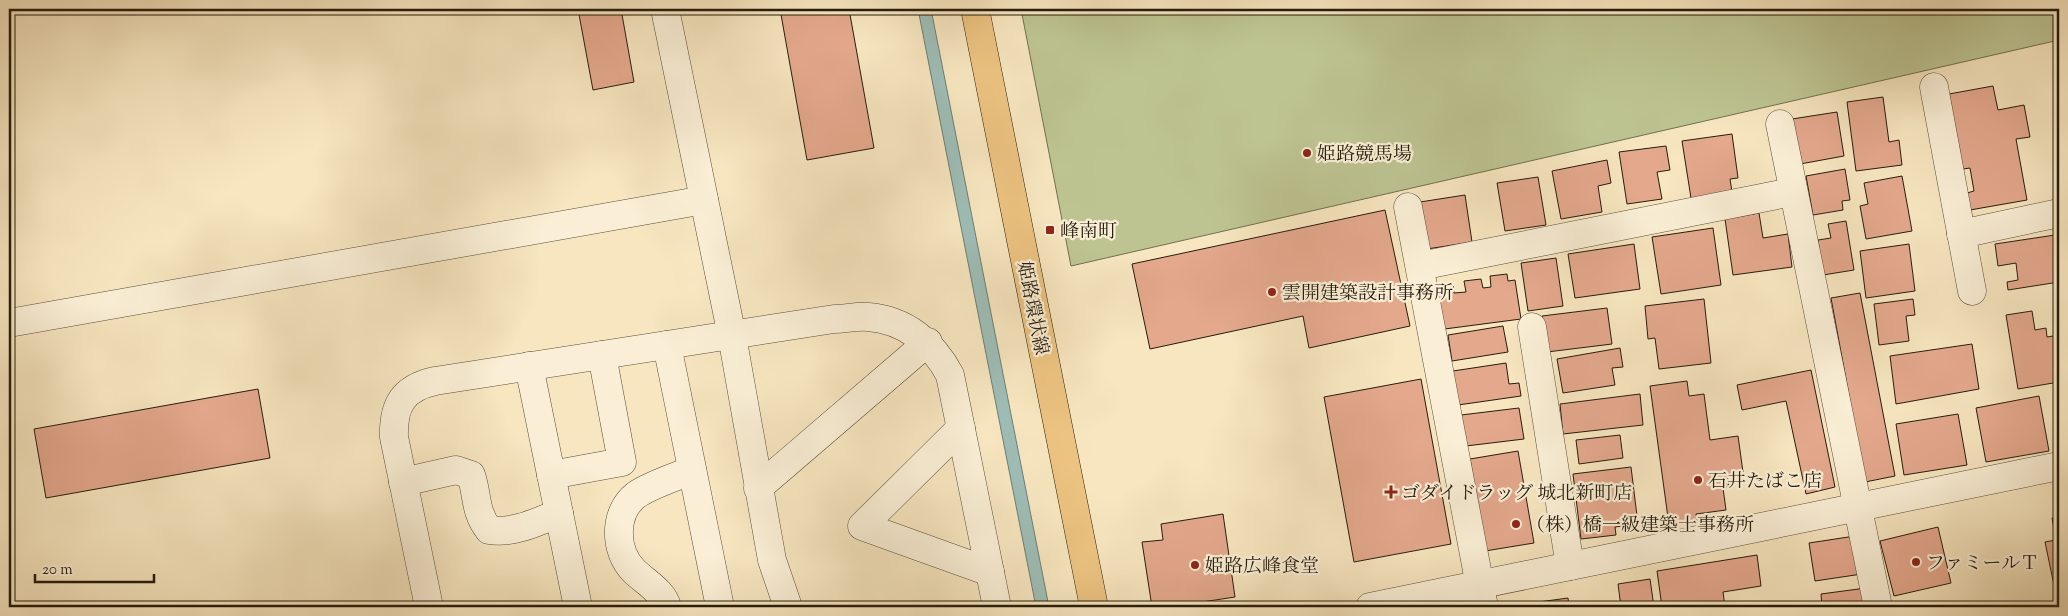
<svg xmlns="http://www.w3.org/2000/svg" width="2068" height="616" viewBox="0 0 2068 616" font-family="'Sorts Mill Goudy','Noto Serif JP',serif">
  <rect width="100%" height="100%" fill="#f7e6c0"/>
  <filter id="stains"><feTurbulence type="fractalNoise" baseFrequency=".004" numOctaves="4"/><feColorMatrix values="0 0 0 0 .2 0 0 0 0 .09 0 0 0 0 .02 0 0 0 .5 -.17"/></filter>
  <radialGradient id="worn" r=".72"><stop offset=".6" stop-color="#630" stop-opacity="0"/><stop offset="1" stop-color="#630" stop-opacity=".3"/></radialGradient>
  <polygon fill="#bdc492" stroke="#727050" points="1021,9 2059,9 2059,40 1071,266"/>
  <polygon fill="#9ebeb7" stroke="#6e7d73" points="918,9 931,9 1049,607 1036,607"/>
  <g fill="#e4a88d" stroke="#261c0d">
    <polygon points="578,9 621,9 634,82 593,90"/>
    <polygon points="780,9 849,9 874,148 807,160"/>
    <polygon points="1993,86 1998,110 2024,105 2030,137 2016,139 2027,200 1970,210 1967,193 1974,191 1970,168 1963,169 1949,94"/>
    <polygon points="1883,97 1889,142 1899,140 1902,165 1856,171 1847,102"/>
    <polygon points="1837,112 1844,156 1800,164 1792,119"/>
    <polygon points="1732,134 1738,178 1730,179 1732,192 1691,198 1682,141"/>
    <polygon points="1666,146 1670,170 1657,172 1662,199 1627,204 1619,152"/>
    <polygon points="1607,160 1611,183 1598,186 1602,212 1561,219 1552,171"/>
    <polygon points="1845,169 1850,200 1842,201 1843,210 1813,215 1806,176"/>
    <polygon points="1902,176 1912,231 1866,239 1860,206 1868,204 1864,183"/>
    <polygon points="1538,177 1546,225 1505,231 1497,183"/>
    <polygon points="1465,195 1472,242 1427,249 1420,202"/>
    <polygon points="1385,210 1410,326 1309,348 1303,316 1150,349 1132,264"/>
    <polygon points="1759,213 1763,238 1788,234 1792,267 1733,275 1725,219"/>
    <polygon points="1846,221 1854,270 1823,275 1818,240 1831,238 1828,224"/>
    <polygon points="1713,228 1721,285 1661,294 1652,237"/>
    <polygon points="2055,235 2059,261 2059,282 2008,290 2007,282 2018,280 2016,263 1998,266 1995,244"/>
    <polygon points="1634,244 1640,289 1575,298 1568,254"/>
    <polygon points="1909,244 1915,291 1866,298 1860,251"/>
    <polygon points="1556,258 1563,306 1528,311 1521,263"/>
    <polygon points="1507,274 1508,281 1515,280 1521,319 1437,330 1431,285 1453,283 1454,293 1466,292 1464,281 1481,279 1483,288 1491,287 1490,276"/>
    <polygon points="1860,293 1895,476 1865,482 1831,298"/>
    <polygon points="1704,299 1711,363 1659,369 1655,338 1648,339 1645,306"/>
    <polygon points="1913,299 1915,315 1906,316 1909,341 1879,345 1874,304"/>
    <polygon points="1607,308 1612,344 1547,352 1542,316"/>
    <polygon points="2032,311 2035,330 2046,328 2047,337 2059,335 2059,382 2018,389 2006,315"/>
    <polygon points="1503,326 1508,352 1452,361 1448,335"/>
    <polygon points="1972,344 1979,389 1896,404 1890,356"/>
    <polygon points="1620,348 1623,367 1612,368 1615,385 1563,393 1557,359"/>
    <polygon points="1506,363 1509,384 1519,383 1521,396 1458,405 1453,371"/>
    <polygon points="1811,370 1835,487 1806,494 1786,401 1742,410 1737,385"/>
    <polygon points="1421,379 1451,544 1354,562 1324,397"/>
    <polygon points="1687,381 1689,396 1704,394 1710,440 1738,436 1743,472 1727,474 1729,487 1723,488 1726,510 1696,514 1697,521 1669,525 1650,386"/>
    <polygon points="258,389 270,458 46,498 34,429"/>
    <polygon points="1640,394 1643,425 1563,434 1560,404"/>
    <polygon points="2039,396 2049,451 1986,462 1976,408"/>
    <polygon points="1519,408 1524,439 1466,446 1461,415"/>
    <polygon points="1958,414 1967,465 1904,475 1896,424"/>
    <polygon points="1620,435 1623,458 1579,464 1576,440"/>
    <polygon points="1518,451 1534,543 1485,551 1470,459"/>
    <polygon points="1631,467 1638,524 1615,527 1616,535 1581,539 1573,474"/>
    <polygon points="1223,514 1235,597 1169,607 1152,607 1142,542 1163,540 1161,524"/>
    <polygon points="2059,517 2059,589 2055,590 2045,542 2056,540 2052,518"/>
    <polygon points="1938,527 1951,583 1894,596 1880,541"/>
    <polygon points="1855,536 1862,574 1815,581 1809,543"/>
    <polygon points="1757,555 1761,586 1723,592 1725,607 1662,607 1657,571"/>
    <polygon points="1650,579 1654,607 1621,607 1618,584"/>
    <polygon points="1866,588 1869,607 1822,607 1821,594"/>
    <polygon points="1568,598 1569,607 1502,607"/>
  </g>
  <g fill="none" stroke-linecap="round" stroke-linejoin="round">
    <g stroke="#5a4e3a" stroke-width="29">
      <g id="minor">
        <polyline points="665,9 732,336 772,560 788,607"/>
        <polyline points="1934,87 1972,291"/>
        <polyline points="1780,124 1878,607"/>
        <polyline points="1408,207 1484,607"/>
        <polyline points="1961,234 2059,213"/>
        <polyline points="1420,266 1792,192"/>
        <polyline points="9,323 704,200"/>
        <polyline points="1532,327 1570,566"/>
        <polyline points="667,345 720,607"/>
        <polyline points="529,366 578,607"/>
        <polyline points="961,428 862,526 990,572"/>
        <polyline points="551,475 622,462 602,355"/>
        <path d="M403,482L456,470L471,475C478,495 474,511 489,530C513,534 537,522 559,513"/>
        <polyline points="758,488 928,342"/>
        <path d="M429,607L394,437C393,405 403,388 435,381L834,319C845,319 857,316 868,317C906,320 933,343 950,375L997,607"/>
        <path d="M667,607C664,592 644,581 634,571C614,551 613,513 636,495C650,485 676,477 692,470"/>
        <polyline points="1370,607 2059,466"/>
      </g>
    </g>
    <g stroke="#261c0d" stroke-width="29">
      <polyline id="major" points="975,9 1094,607"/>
    </g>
    <use href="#minor" stroke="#faefd6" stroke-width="28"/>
    <use href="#major" stroke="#ecc380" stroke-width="28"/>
  </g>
  <g fill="#8f2418" stroke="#faefd6" stroke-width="2">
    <circle cx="1307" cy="153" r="5"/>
    <rect x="1045" y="225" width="10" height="10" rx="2.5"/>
    <circle cx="1272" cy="292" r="5"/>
    <circle cx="1698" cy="480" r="5"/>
    <path d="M1388.5 484.5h5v5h5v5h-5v5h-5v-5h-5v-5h5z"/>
    <circle cx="1516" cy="524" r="5"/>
    <circle cx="1916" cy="562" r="5"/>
    <circle cx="1195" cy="565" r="5"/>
  </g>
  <g text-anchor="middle" stroke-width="4.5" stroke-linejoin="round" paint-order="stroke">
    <g font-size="19" fill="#261c0d" stroke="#faefd6" text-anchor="start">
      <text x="1317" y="160">姫路競馬場</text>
      <text x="1060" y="237">峰南町</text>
      <text x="1282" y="299">雲開建築設計事務所</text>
      <text x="1708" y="487">石井たばこ店</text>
      <text x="1401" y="499">ゴダイドラッグ 城北新町店</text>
      <text x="1526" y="531">（株）橋一級建築士事務所</text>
      <text x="1926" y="569">ファミールＴ</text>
      <text x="1205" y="572">姫路広峰食堂</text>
    </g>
    <g font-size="19" fill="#261c0d" stroke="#faefd6">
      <text transform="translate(1034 308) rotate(79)" y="7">姫路環状線</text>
    </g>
  </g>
  <rect width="2068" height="616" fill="none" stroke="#f7e6c0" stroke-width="30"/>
  <rect x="10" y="10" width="2048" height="596" fill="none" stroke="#261c0d" stroke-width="2.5"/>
  <rect x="15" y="15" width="2038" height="586" fill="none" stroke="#261c0d"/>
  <path d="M35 574v8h119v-8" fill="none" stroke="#261c0d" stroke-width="2.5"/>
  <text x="42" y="574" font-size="15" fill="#261c0d" stroke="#faefd6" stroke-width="4" paint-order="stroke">20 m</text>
  <rect width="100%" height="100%" filter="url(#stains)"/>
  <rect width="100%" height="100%" fill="url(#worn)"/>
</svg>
